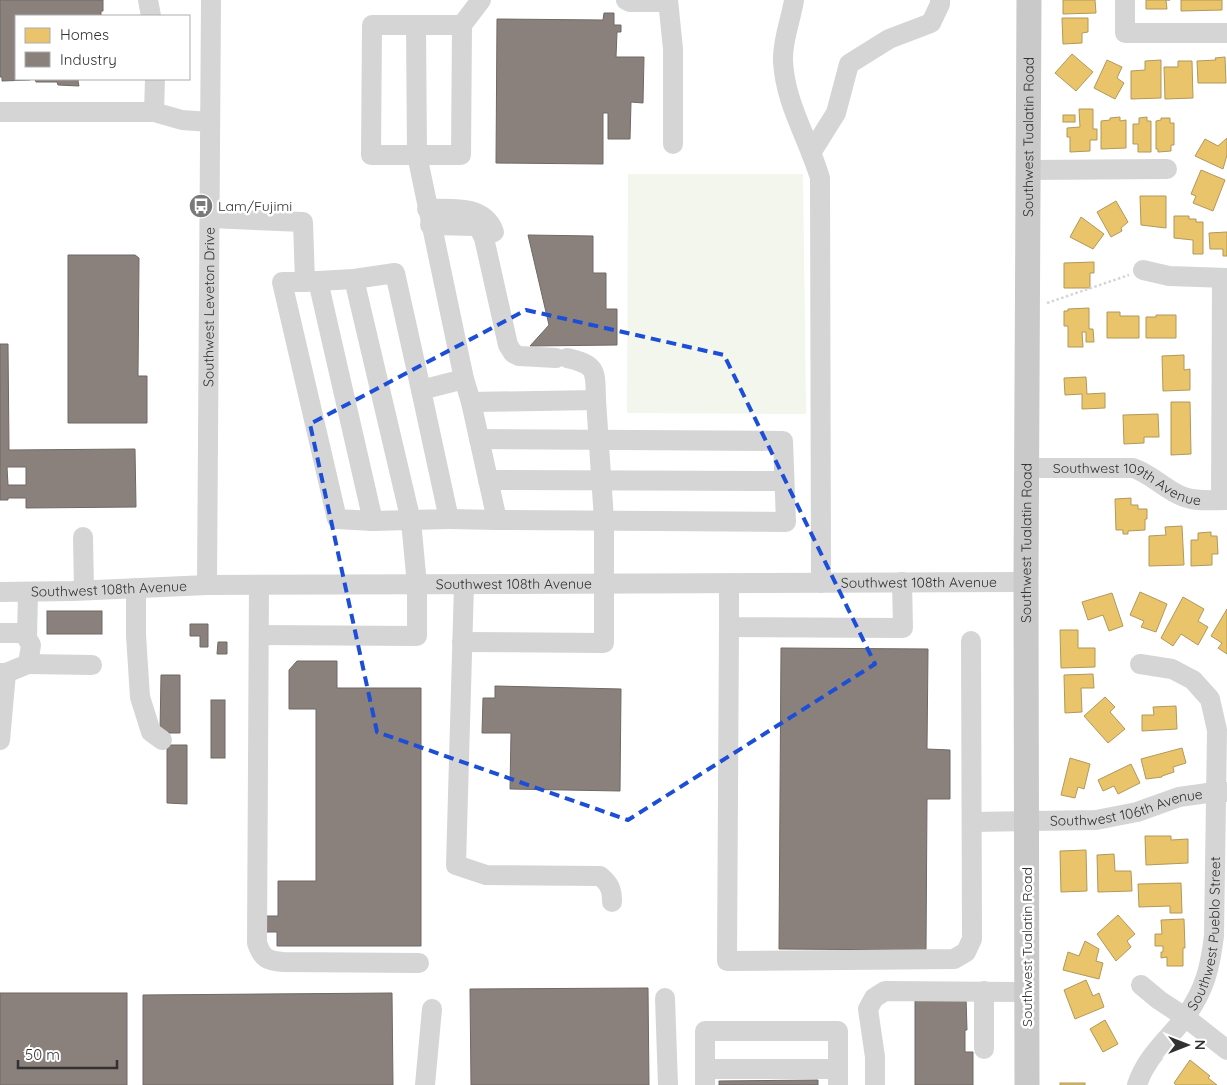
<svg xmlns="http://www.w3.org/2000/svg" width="1227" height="1085" viewBox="0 0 1227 1085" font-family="Quicksand,sans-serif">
  <rect width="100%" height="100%" fill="#fff"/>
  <polygon fill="#f2f6ed" points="628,174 803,174 806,414 627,413"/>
  <g fill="#e9c46a" stroke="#b29859">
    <polygon points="1063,0 1095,0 1096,13 1063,14"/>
    <polygon points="1146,0 1170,0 1166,0 1167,9 1146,9"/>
    <polygon points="1181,0 1222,0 1222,10 1181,11"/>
    <polygon points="1062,18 1088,18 1088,32 1082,33 1082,43 1063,44"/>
    <polygon points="1072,54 1093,72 1076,91 1055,73"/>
    <polygon points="1225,57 1226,83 1198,83 1197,61 1216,60 1215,58"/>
    <polygon points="1107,60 1122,67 1117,78 1124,83 1115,99 1094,88"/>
    <polygon points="1161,60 1161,98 1131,99 1131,71 1145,70 1145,61"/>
    <polygon points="1178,61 1192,61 1193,98 1165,99 1164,67 1178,67"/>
    <polygon points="1079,109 1093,109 1093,129 1097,129 1097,140 1090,140 1090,151 1070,152 1070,137 1067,137 1067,128 1080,127"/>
    <rect x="1063" y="115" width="12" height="7"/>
    <polygon points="1120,117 1120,121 1126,120 1126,148 1101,149 1101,121 1110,120 1110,118"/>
    <polygon points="1147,117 1147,121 1151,121 1151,152 1138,152 1138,144 1133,144 1133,124 1139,124 1139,118"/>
    <polygon points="1161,118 1170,118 1170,123 1174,123 1174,145 1171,145 1171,151 1158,152 1158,149 1156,149 1156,121 1161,120"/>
    <polygon points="1227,138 1227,155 1223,169 1195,156 1205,139 1218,146"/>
    <polygon points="1201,170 1225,180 1213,211 1193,203 1196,196 1191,194"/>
    <polygon points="1140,196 1166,196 1166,228 1141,225"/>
    <polygon points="1116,201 1128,222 1121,228 1122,231 1111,237 1097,212"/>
    <polygon points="1174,216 1189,216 1189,219 1196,219 1196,222 1203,222 1203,254 1193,254 1193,240 1174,238"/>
    <polygon points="1081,217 1104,234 1093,249 1070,237"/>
    <polygon points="1227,232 1227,256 1223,256 1223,249 1210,249 1209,233"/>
    <polygon points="1094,262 1094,273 1090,273 1090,288 1064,288 1064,263"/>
    <polygon points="1089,308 1089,329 1093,329 1094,342 1086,342 1086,332 1082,332 1083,347 1068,347 1068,326 1064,326 1064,311 1068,311 1068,309"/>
    <polygon points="1107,312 1120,312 1120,316 1139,316 1139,338 1107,338"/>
    <polygon points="1156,315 1176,315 1176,338 1146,338 1146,317 1156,317"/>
    <polygon points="1184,355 1184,370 1190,369 1190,390 1163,391 1162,356"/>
    <polygon points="1086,377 1087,394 1105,393 1105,408 1082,409 1082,394 1065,395 1064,378"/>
    <polygon points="1171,402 1190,402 1191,454 1171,455"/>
    <polygon points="1158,414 1159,437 1144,437 1144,443 1124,444 1123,415"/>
    <polygon points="1131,498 1131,505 1138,505 1138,509 1147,509 1147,519 1145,519 1145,530 1128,531 1128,534 1123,534 1123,530 1116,530 1115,499"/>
    <polygon points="1182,526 1184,565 1149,566 1149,536 1166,535 1165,527"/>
    <polygon points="1211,532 1211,536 1217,536 1218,554 1212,554 1212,565 1191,566 1191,540 1198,540 1198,533"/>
    <polygon points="1140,592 1167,604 1156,632 1141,627 1144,621 1130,615"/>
    <polygon points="1112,593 1123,626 1109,631 1103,615 1088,620 1082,602"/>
    <polygon points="1183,597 1204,609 1198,621 1208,627 1198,645 1181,634 1173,646 1161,638"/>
    <polygon points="1227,609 1227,654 1218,648 1222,643 1211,636"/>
    <polygon points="1060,630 1078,630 1078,648 1095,648 1095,667 1061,668"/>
    <polygon points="1093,674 1094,688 1081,688 1082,712 1065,713 1064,675"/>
    <polygon points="1105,697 1115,707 1110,712 1125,729 1108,743 1084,716"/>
    <polygon points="1176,706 1177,729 1142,731 1142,715 1154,715 1153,707"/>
    <polygon points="1182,748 1186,763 1173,767 1174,772 1162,776 1162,777 1146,779 1141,759"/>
    <polygon points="1070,758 1090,764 1084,789 1078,787 1075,798 1061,795"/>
    <polygon points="1131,764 1140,783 1118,794 1114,786 1103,791 1098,780"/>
    <polygon points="1145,836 1171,836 1171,840 1188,839 1188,863 1146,865"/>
    <polygon points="1086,850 1087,891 1061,892 1060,851"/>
    <polygon points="1114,854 1115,871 1131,871 1132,891 1098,892 1097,855"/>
    <polygon points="1181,883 1182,913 1170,913 1170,906 1139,907 1138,884"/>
    <polygon points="1118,915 1135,934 1127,941 1131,947 1116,961 1097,934"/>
    <polygon points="1184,919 1185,948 1183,948 1183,966 1167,966 1167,957 1161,958 1161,952 1163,952 1163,946 1155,946 1155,934 1162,934 1161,920"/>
    <polygon points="1085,941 1099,949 1096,961 1103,963 1099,979 1063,970 1068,952 1079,956"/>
    <polygon points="1086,980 1093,996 1099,993 1104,1007 1075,1019 1064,990"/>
    <polygon points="1105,1020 1118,1044 1103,1052 1090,1029"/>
    <polygon points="1190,1060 1210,1076 1208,1078 1217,1085 1176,1085 1174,1083"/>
    <rect x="1060" y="1083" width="25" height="2"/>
  </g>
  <g fill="#8a817c" stroke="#6f6966" fill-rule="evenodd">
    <polygon points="0,0 103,0 103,11 101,11 101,16 16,16 16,79 30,79 30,80 2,81 2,77 0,77"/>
    <polygon points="604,13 614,13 614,25 621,25 621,32 617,32 616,57 644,57 643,103 631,102 630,139 608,139 608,113 603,113 603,164 496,163 497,19 603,20"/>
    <polygon points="35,79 79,79 78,81 79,86 58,85 57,82 36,82"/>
    <polygon points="528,235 593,236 593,273 606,273 606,309 617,309 617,345 530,346 549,325"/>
    <polygon points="68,255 135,255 139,258 138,376 147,376 147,423 68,423"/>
    <path d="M0,344H8L9,450L135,449L136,507L26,508V498H8V500H0ZM7,467H26V485H8Z"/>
    <rect x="47" y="611" width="55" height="23"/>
    <polygon points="190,624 208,624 208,647 200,647 200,636 190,636"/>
    <polygon points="218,642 227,642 227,654 217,654"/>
    <polygon points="781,648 928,649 927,749 950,750 950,799 927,799 926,950 779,949"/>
    <polygon points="297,661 337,661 337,688 421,688 421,946 277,946 277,932 265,932 265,916 278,916 278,881 316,881 316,709 289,709 289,670"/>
    <polygon points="161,675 180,675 180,733 160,733"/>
    <polygon points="495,686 621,689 620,791 510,789 511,733 482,733 483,698 495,698"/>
    <rect x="211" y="700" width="14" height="58"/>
    <polygon points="167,745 187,745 187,804 167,803"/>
    <polygon points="648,988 649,1085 471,1085 470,989"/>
    <rect x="0" y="993" width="127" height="92"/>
    <polygon points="392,993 393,1085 143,1085 143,995"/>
    <polygon points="915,997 966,997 967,1030 965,1030 965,1052 973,1052 973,1085 915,1085"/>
    <polygon points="818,1080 818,1085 719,1085 719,1081"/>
  </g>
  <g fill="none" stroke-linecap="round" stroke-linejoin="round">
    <polyline stroke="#d5d5d5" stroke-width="2.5" stroke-dasharray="2.5 2.5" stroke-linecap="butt" points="1047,303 1129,275"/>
    <g stroke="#d5d5d5" stroke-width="20">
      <polyline points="148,0 151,16"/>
      <polyline points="626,0 630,2 668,2"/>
      <polyline points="668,0 673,49 673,144"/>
      <path d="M794,0C791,20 782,41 783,61C785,103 808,138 820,178L821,583"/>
      <polyline points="1125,0 1125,33 1227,33"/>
      <path d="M416,25L417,155L464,379L471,402L596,400C595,371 598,365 567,358"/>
      <polyline points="462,25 372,25 371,155 461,155 462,25 481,0"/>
      <polyline points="155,79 154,112 182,120 210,122"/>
      <polyline points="0,112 154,112"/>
      <polyline points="811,153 836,113 849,64 889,39 931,23 940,4 940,0"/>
      <polyline points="1029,170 1167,169"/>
      <path d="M427,209C450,209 484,204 494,232"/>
      <polyline points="210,218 303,222 305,282 282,282 337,519 373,521"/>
      <polyline points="430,225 475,226 480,230 484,238 508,345 513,353 519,356 556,358"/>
      <polyline points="1143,270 1169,276 1227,278"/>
      <polyline points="318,281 354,279 395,273 421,390"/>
      <polyline points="305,282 318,281 373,521 449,519 421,390 464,379"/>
      <polyline points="479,439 783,441 786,522 497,520"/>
      <path id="s1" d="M1027,468H1133C1152,474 1166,491 1184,497C1198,502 1213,500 1227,500"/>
      <polyline points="488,480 784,481"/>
      <polyline points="1221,500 1222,278"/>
      <polyline points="449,519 497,520 471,402"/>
      <polyline points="83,537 84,590"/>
      <polyline points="729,583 729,627 903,628 902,582"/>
      <path d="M464,584L456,865L486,875L600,876C610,884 612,890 612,902"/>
      <path id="s2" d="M207,585L211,0"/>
      <path d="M259,585L257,943C262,958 267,961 283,962L419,963"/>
      <polyline points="136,588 136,635 140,697 151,732 162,740"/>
      <path id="s3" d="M0,592L73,591L207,585L1026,582"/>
      <polyline points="729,627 727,961 954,959 966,952 972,939 971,641"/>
      <polyline points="0,633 27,633"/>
      <polyline points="259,635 417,636 417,585 411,521 354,279"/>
      <polyline points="462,642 604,643 604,520 596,400"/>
      <polyline points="28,664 92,665"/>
      <polyline points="0,673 6,673 28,664 31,645 27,638 28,592"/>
      <polyline points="0,740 6,673"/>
      <path id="s4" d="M972,822L1096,820L1137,812L1179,797L1215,792H1227"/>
      <polyline points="1141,985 1159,1000 1185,1017 1227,1050"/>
      <polyline points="984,991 984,1049"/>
      <polyline points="665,998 668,1085"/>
      <polyline points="705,1069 838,1069"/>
      <polyline points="425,1085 432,1009"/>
      <polyline points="705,1085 705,1031 838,1031 838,1085"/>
      <polyline points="875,1085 875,1057 868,1009 874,998 885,991 1027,992"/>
      <path id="s5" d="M1137,1085C1146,1056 1169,1039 1186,1016C1205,989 1210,968 1214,936L1217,730L1210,699L1193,680L1172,669L1140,664"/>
    </g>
    <path stroke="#c9c9c9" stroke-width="25" id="s6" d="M1027,1085L1026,582L1029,0"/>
  </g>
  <path fill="none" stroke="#1d4ed8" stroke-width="4" stroke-dasharray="10 6" stroke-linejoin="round" d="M526,310L724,355L875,664L628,820L377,732L310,424Z"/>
  <defs>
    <g id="bus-disc" transform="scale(1.25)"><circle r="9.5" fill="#797979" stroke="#fff"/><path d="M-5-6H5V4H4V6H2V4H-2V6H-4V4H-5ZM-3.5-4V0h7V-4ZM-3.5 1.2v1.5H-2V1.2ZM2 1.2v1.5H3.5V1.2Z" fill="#fff"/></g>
  </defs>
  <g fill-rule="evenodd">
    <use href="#bus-disc" x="201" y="206"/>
  </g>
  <g text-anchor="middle" stroke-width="5" stroke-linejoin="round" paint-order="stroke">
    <g font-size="14" fill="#313131" stroke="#fff">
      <text dy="5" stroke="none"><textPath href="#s6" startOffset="948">Southwest Tualatin Road</textPath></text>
      <text dy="5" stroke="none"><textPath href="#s2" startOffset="278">Southwest Leveton Drive</textPath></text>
      <text dy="5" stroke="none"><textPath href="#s1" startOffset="104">Southwest 109th Avenue</textPath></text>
      <text dy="5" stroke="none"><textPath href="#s6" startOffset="542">Southwest Tualatin Road</textPath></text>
      <text dy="5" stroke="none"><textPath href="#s3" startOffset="919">Southwest 108th Avenue</textPath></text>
      <text dy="5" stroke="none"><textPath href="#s3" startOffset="514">Southwest 108th Avenue</textPath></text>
      <text dy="5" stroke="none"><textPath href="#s3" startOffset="109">Southwest 108th Avenue</textPath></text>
      <text dy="5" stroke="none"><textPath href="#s4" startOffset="156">Southwest 106th Avenue</textPath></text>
      <text dy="5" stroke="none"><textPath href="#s5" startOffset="172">Southwest Pueblo Street</textPath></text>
      <text transform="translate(1027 947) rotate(-90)" y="5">Southwest Tualatin Road</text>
    </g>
    <g font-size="14" fill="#313131" stroke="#fff" text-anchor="start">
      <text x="218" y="211">Lam/Fujimi</text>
    </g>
  </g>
  <rect x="15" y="15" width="175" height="65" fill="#ffffff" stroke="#adadad"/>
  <rect x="25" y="28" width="25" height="15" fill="#e9c46a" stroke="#adadad"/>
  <text x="60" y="40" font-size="15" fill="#313131">Homes</text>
  <rect x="25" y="52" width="25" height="15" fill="#8a817c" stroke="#adadad"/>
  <text x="60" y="65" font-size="15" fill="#313131">Industry</text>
  <g transform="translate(1187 1045) rotate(90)" stroke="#ffffff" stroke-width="4" paint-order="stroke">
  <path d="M0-4L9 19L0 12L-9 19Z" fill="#313131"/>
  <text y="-8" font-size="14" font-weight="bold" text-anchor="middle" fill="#313131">N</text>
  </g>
  <path d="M18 1060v8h99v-8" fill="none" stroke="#313131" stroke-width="2.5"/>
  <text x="25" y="1060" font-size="15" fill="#313131" stroke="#ffffff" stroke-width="4" paint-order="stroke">50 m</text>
</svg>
